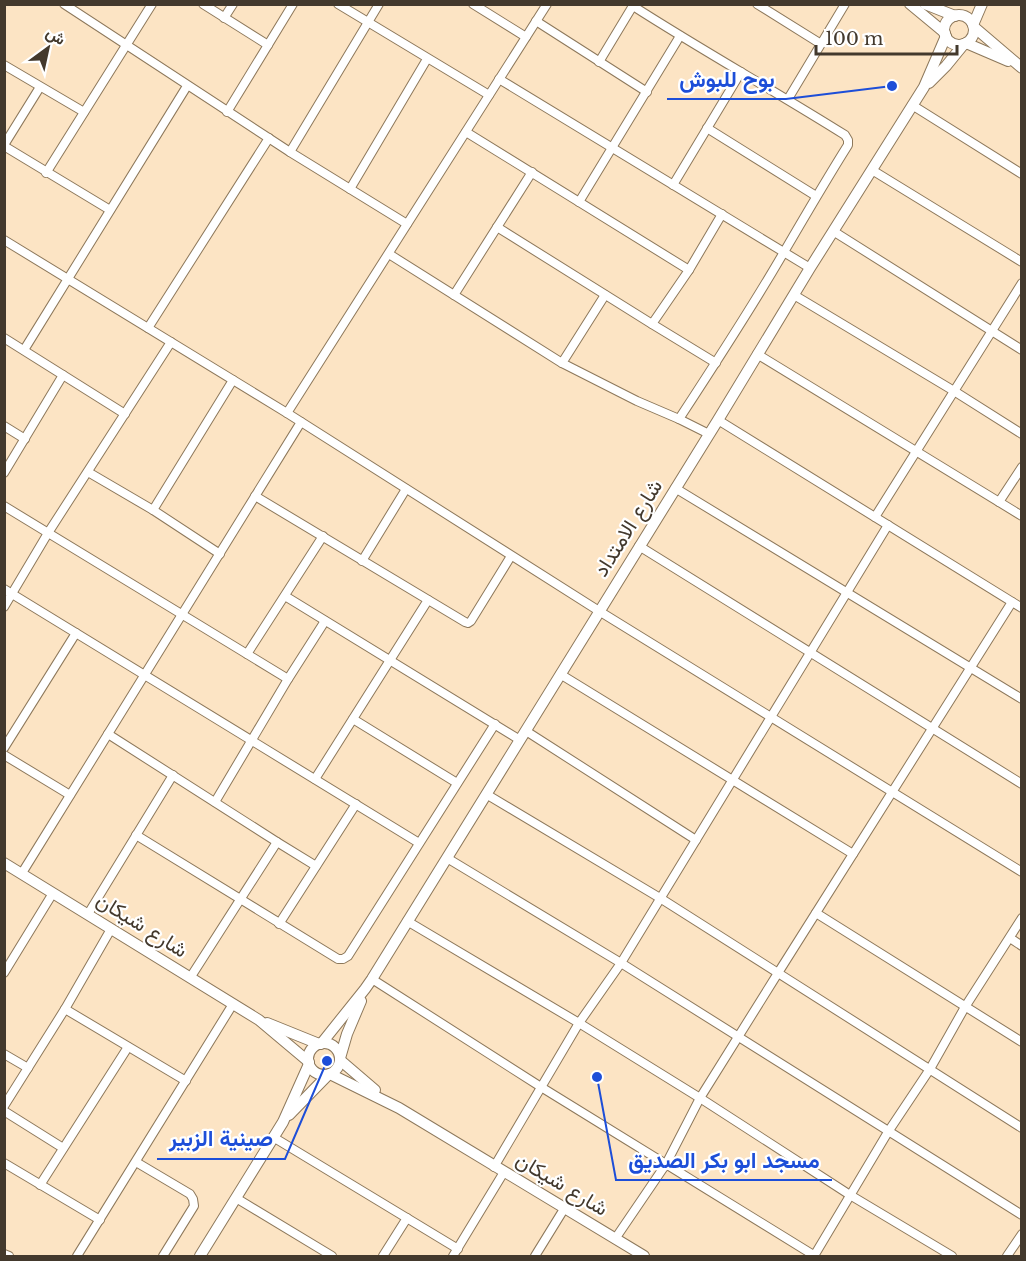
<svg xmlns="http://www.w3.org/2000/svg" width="1026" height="1261" viewBox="0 0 1026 1261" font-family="'Libre Baskerville',Vazirmatn,serif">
  <rect width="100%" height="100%" fill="#fce4c4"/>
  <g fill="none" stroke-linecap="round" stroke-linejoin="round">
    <g stroke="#8d785b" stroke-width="10">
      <g id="minor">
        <polyline points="64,4 290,152 407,224"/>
        <polyline points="203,4 268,45"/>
        <polyline points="338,4 489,95"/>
        <polyline points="473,4 526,37"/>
        <polyline points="757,4 821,44"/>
        <path d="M633,6C703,51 775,91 845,135L848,140V145C826,180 805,216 784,252C751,309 715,364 679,419"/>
        <polyline points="224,18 233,4"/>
        <polyline points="536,21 647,92"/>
        <polyline points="599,62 634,4"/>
        <polyline points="4,65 84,112"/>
        <polyline points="499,79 810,268"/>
        <polyline points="788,99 845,4"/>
        <polyline points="912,105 1022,174"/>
        <polyline points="227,112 293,4"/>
        <polyline points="707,128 816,196"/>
        <polyline points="466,132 689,270"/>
        <polyline points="4,145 40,87"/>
        <polyline points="4,146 110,210"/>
        <polyline points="290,152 379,4"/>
        <polyline points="872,170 1022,262"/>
        <polyline points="46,173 152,4"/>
        <polyline points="673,185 741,72"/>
        <polyline points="350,189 427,59"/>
        <polyline points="579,202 680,36"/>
        <polyline points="497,227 652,324 716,363"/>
        <polyline points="833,231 1022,350"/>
        <polyline points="4,240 287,413 599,611 1022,872"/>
        <polyline points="389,254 562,363 637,401 679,419 709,434"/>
        <polyline points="454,295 532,172"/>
        <polyline points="794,295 954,391 1022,434"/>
        <polyline points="652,324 689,270 722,214"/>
        <polyline points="148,328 269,138"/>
        <polyline points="4,338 125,414"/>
        <polyline points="24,350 187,86"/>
        <polyline points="757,354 1022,516"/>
        <polyline points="562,363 605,295"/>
        <polyline points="287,413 547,4"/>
        <polyline points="718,420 1022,608"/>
        <polyline points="4,426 25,439"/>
        <polyline points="88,472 153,510 220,554"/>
        <polyline points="4,473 63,375"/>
        <polyline points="675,488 1022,699"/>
        <polyline points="255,496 465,622 468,623 471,621 511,556"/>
        <polyline points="999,502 1022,467"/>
        <polyline points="4,506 288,679"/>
        <polyline points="153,510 233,380"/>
        <polyline points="875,517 1022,283"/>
        <polyline points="639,546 1022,784"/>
        <polyline points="362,561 406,489"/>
        <polyline points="4,589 419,843"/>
        <polyline points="285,596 520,740"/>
        <polyline points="4,607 48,533 171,342"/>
        <polyline points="247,654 323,536"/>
        <polyline points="560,674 853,854"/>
        <polyline points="353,719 457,783"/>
        <polyline points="526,731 696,840"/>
        <polyline points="108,734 277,842 316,866"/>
        <polyline points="4,748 76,633"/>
        <polyline points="4,755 70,795"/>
        <polyline points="315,779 428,600"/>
        <polyline points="486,794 660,898 1022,1128"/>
        <polyline points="215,802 288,679 325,621"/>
        <polyline points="136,835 338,959 343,959 348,956 495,724"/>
        <polyline points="447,858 621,963 1022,1215"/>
        <polyline points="22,873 301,422"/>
        <polyline points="816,913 1022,1042"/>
        <polyline points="88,914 173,775"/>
        <polyline points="407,921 579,1023 700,1098 850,1195 952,1256"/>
        <polyline points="279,924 356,804"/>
        <polyline points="1010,938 1022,946"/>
        <polyline points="4,973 53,893"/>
        <polyline points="190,978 277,842"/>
        <polyline points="372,979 541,1087 815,1256"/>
        <polyline points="65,1009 186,1081"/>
        <polyline points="4,1054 28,1068"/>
        <polyline points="4,1106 65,1009 111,929"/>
        <polyline points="4,1111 63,1148"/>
        <polyline points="273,1137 458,1249"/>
        <polyline points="136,1162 190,1194 193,1199 194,1206 163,1256"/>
        <polyline points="4,1163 100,1220"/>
        <polyline points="494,1167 579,1023 621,963 888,525"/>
        <polyline points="40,1185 128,1047"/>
        <polyline points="236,1198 332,1256"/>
        <polyline points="615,1239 666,1164 700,1098 778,973 1012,602"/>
        <polyline points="4,1254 9,1256"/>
        <polyline points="77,1256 233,1004"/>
        <polyline points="383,1256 407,1218"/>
        <polyline points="453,1256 504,1172"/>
        <polyline points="535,1256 564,1209"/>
        <polyline points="814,1256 888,1132 930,1069 965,1007 1022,918"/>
        <polyline points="1007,1256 1022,1234"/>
      </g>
    </g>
    <g stroke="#8d785b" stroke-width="12">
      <g id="tertiary">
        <polyline points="910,4 945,33"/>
        <polyline points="925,4 955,16"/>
        <circle cx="959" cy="30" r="15"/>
        <polyline points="973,25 982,4"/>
        <polyline points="974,27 1022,68"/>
        <polyline points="966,43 1008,61"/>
        <polyline points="929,83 946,66 964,44"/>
        <polyline points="4,863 259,1020 309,1062"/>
        <polyline points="267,1023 319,1044"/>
        <circle cx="324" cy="1059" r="16"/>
        <polyline points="321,1044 365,989 372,979 718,420 810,268 924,87 946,36"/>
        <polyline points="340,1058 347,1034 361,1001"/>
        <polyline points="340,1060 375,1090"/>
        <polyline points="330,1074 399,1108 644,1256"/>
        <polyline points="289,1115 328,1075"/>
        <polyline points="200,1256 283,1122 309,1064"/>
      </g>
    </g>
    <use href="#minor" stroke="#fff" stroke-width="8"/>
    <use href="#tertiary" stroke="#fff" stroke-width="10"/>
  </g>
  <g text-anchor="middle" stroke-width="4.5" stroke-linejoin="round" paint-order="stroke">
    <g font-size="21" fill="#43392d" stroke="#fff">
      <text transform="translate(628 528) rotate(-58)" y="7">شارع الامتداد</text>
      <text transform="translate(142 925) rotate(32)" y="7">شارع شيكان</text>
      <text transform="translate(562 1184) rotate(31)" y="7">شارع شيكان</text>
    </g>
  </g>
  <path fill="none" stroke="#1d4ed8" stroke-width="2" d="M892 86L786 99H667M327 1061L285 1159H157M597 1077L616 1180H832"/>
  <g fill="#1d4ed8" stroke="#fff" stroke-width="2">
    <circle cx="892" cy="86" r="6"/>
    <circle cx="327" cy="1061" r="6"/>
    <circle cx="597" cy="1077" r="6"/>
  </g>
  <g font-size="22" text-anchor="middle" font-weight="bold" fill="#1d4ed8" stroke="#fff" stroke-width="4.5" stroke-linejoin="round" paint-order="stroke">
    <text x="727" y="87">بوح للبوش</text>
    <text x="221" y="1146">صينية الزبير</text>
    <text x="724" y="1168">مسجد ابو بكر الصديق</text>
  </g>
  <rect width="1026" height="1261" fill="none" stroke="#43392d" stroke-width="12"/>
  <g transform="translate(48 48) rotate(33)" stroke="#ffffff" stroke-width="4.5" paint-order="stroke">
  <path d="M0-4.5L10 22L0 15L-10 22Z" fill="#43392d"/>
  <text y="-9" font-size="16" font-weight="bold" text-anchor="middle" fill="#43392d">ش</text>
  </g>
  <path d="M816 45v9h141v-9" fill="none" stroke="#43392d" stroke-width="3"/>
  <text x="825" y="45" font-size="18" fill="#43392d" stroke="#ffffff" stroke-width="4.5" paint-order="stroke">100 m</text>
</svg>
